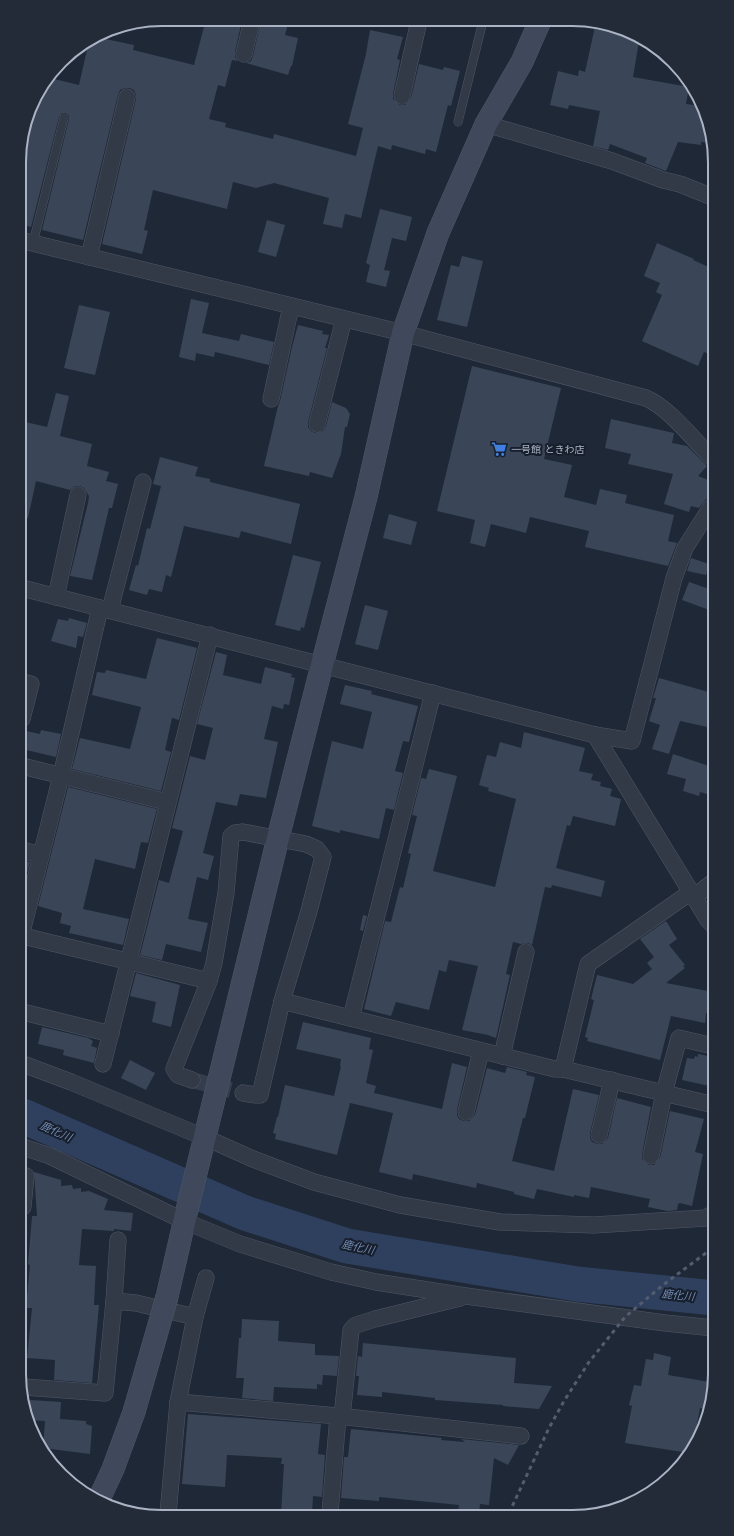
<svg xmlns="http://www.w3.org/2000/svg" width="734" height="1536" viewBox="0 0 734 1536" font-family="'Work Sans','Noto Sans JP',sans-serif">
  <rect width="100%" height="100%" fill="#1e2837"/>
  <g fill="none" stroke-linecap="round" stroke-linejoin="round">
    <polyline stroke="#2f405e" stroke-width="35" points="23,1116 245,1213 347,1246 577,1284 714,1298"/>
  </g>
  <g fill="#3a4658">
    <polygon points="206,19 242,20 235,52 235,57 238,61 232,60 225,87 218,85 209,119 226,123 225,127 273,139 274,134 356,156 363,128 348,124 366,54 370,30 403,37 397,59 400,60 393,94 393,99 400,105 405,105 411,98 419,64 443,70 444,67 460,71 451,106 448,105 436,152 426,149 425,154 392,145 391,150 378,146 361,218 345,214 342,228 323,224 329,198 274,183 256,188 233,182 227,209 153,190 144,230 148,231 142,254 102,244 136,99 136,95 134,90 130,88 125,88 120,90 118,95 83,240 42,230 69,119 69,116 66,113 62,113 59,117 31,227 20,224 20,211 26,188 20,186 20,144 34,99 50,78 79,85 89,41 96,37 134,45 133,50 194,65"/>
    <polygon points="261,20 289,20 285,35 298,38 292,66 291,66 288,75 246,63 251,61 253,56"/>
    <polygon points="596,22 599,22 639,41 633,77 689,87 686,104 702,106 710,125 710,143 701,142 701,145 678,142 666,171 645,163 647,158 610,144 608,150 593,146 600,111 569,105 568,109 550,105 558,71 578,76 579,70 585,72"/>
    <polygon points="380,209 412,217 406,241 392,238 384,270 390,271 386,287 366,282 370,265 366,263"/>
    <polygon points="267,220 285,225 276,257 258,252"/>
    <polygon points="657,243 694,259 693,260 711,268 711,355 704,352 698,366 642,341 662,295 656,292 660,283 644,276"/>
    <polygon points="462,256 483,261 467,327 437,320 451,265 459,267"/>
    <polygon points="191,299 209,303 202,333 239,341 241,334 274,342 269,365 215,352 214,357 196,353 195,361 179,357"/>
    <polygon points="79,305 110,312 95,375 64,368"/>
    <polygon points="298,325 323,331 322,334 329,335 325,348 327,348 308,422 308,427 311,431 315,433 323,431 326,426 332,402 346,408 350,414 347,427 345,427 341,454 332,478 310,472 309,476 264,466 278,406 280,401 292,347"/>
    <polygon points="472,366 561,388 544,459 572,465 564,497 596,505 600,489 627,495 625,503 674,515 668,541 677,543 668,566 585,547 589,531 530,517 526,533 491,524 485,547 470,543 475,520 437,511"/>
    <polygon points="56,393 69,396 60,436 92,444 87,466 109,472 106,481 118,484 112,508 109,508 92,580 70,576 88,503 89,496 84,488 80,486 75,486 70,490 36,481 28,518 21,517 21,421 47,427"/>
    <polygon points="611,419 674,433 672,443 687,446 707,466 698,476 711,481 711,498 706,499 699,508 691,506 689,512 664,504 673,474 628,464 631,454 605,448"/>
    <polygon points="160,457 198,467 195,476 210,479 210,482 300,504 291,544 241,531 239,538 184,526 171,577 166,575 162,592 149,589 147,595 129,590 136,565 138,566 147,528 150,529 161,486 153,484"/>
    <polygon points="389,514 417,522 411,545 383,538"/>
    <polygon points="293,555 321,562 304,628 301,627 300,631 275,625"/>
    <polygon points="691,558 709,564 706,575 687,571"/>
    <polygon points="689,582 712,590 712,611 682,600"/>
    <polygon points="365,605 388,611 378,650 355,644"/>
    <polygon points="69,618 87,623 83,637 78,636 76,648 51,641 58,619 68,621"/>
    <polygon points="157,638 197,648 179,720 172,718 165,750 171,752 161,791 72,769 80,738 130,749 141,707 92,695 97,672 105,673 106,670 146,679"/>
    <polygon points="216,652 227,655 223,675 261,684 265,667 292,674 291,677 295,678 289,705 284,704 283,709 272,706 264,739 278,742 266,798 240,794 237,806 216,802 203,853 214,856 208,880 197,877 188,919 208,923 201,952 166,944 162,960 140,955 159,880 169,883 183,831 172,828 190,756 205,760 213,728 197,724"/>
    <polygon points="659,678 712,693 712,728 680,721 669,754 652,749 660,725 649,721 656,698 653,698"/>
    <polygon points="345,685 372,691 371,694 418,706 409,742 403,741 395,771 403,773 394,810 386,808 379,839 340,830 340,833 312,826 332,741 363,749 372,712 340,704"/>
    <polygon points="41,730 61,734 56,757 22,749 26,731 40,734"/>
    <polygon points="524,732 585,748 579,771 593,774 591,780 601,782 600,786 612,789 610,796 621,799 615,826 573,816 570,826 567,825 556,868 605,881 601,897 552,885 551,888 545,887 532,945 528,943 521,944 513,942 506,974 510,975 496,1038 488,1035 462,1030 478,966 449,960 446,972 439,970 429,1010 396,1002 391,1016 364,1009 385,921 391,922 400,887 403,888 411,854 408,853 417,816 412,815 421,778 426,779 429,769 457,776 433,871 495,887 516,799 488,791 489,788 479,785 487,755 496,757 500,742 521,748"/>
    <polygon points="673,754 712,767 713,796 700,792 699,796 683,791 686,779 667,774"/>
    <polygon points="68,787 157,809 148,843 141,842 135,869 95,859 83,909 129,919 123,945 69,933 71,926 60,923 62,913 38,906"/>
    <polygon points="22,860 30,862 22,891"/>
    <polygon points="363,915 367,916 363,931 360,930"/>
    <polygon points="666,921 677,939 669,945 685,965 683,966 685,968 666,983 713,992 713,1015 706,1013 705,1023 671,1016 660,1060 587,1041 588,1038 585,1037 594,1000 591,999 597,975 633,984 652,969 647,963 654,957 640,939"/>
    <polygon points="136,973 180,985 171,1027 152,1022 156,1002 130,996"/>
    <polygon points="303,1022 371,1038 369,1049 373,1050 366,1083 376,1086 374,1093 442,1109 452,1063 467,1067 457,1110 457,1115 459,1119 464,1121 469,1121 475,1115 487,1068 505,1073 507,1067 527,1072 526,1075 535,1077 525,1118 523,1118 512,1161 554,1171 573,1089 599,1095 590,1133 590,1138 592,1142 597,1144 602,1144 608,1138 617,1098 651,1107 642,1154 642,1159 649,1165 654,1165 660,1158 670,1111 704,1119 695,1152 703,1154 692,1206 680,1203 678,1204 677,1210 667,1211 648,1207 650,1199 591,1187 589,1198 574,1195 574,1197 537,1189 534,1199 514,1194 514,1192 477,1183 476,1188 413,1174 412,1180 379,1172 393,1113 350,1103 337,1155 275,1139 276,1134 273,1133 277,1117 278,1117 285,1085 334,1096 341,1066 340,1066 341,1059 296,1049"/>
    <polygon points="42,1027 88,1038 93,1041 91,1046 97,1048 94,1063 63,1055 64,1050 38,1044"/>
    <polygon points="698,1054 713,1057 714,1087 682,1080 687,1058 694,1059 695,1056 698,1057"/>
    <polygon points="130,1060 155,1073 146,1090 121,1078"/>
    <polygon points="34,1172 61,1180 61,1186 72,1185 73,1189 81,1188 81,1192 89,1191 108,1199 104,1210 133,1213 131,1231 114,1229 114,1231 82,1229 79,1265 96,1266 94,1305 99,1305 92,1383 54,1380 55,1360 27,1358 32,1308 26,1308 30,1265 28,1264 32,1216 37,1216"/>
    <polygon points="242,1319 279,1321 278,1341 315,1344 315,1355 339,1356 337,1376 323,1375 322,1385 317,1384 317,1389 274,1387 273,1401 242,1398 244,1378 236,1378 239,1338 241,1338"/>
    <polygon points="363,1343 516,1358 514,1383 552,1386 539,1409 503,1406 503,1405 435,1400 435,1398 382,1392 382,1397 357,1395 359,1376 356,1376 358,1356 362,1357"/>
    <polygon points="654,1353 671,1357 668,1375 710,1382 705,1409 700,1408 693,1447 689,1453 625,1443 632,1406 629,1405 634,1385 641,1386 646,1359 653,1360"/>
    <polygon points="30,1400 61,1402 60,1419 86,1421 86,1424 92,1426 90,1454 43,1448 45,1421 28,1420"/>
    <polygon points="188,1414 321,1424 318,1454 325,1455 322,1497 313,1496 312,1513 281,1514 284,1464 281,1464 282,1458 227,1455 225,1487 182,1484"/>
    <polygon points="351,1429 442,1438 441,1440 465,1442 461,1439 519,1445 508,1465 494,1458 489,1505 480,1504 479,1513 458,1513 459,1505 379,1497 379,1501 341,1498 344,1457 348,1457"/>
  </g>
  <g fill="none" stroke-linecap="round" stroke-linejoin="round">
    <polyline stroke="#333d4c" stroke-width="16" stroke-dasharray="16 8" stroke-linecap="butt" points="192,1080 243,1093"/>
    <g stroke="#4f5766" stroke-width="9">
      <g id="lane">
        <polyline points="458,122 483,21"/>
        <polyline points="33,243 64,118"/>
      </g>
    </g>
    <g stroke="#4f5766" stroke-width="17">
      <g id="street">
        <polyline points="244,54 252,20"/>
        <polyline points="402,96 419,21"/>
        <polyline points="486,124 612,161 663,180 680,184 710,196"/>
        <path d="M20,240L403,333L646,398C669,408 693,439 711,457"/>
        <polyline points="89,257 127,97"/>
        <polyline points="271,399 291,306"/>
        <polyline points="317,424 344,319"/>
        <polyline points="22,588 595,735 632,741 674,578 685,548 711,507"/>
        <polyline points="56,597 78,495"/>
        <polyline points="110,610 143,482"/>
        <polyline points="22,682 31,684 22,719"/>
        <polyline points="595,735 708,920 713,925"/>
        <polyline points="22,766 167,802"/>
        <polyline points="22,850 41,855"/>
        <polyline points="694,897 713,882"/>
        <polyline points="23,928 61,776 100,608"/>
        <polyline points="23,936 209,981"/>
        <polyline points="282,1001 555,1069 563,1069 714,1105"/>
        <polyline points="23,1012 111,1034"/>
        <polyline points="351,1018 433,693"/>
        <polyline points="502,1056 526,952"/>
        <polyline points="23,1064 71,1082 206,1138 253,1159 314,1182 400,1205 500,1222 594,1225 706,1218 714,1213"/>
        <polyline points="103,1064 210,635"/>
        <polyline points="563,1069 588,964 691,892"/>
        <polyline points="192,1080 178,1075 174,1069 209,981 214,963 226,893 231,836 235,833 243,832 306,844 317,849 323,857 309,911 282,1001 260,1095 256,1095 243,1093"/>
        <polyline points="466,1112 481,1051"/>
        <polyline points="599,1135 612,1080"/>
        <polyline points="23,1147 50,1156 184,1221 240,1244 331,1272 376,1282 466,1296 665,1323 714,1328"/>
        <polyline points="651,1156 664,1093 679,1038 713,1046"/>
        <polyline points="23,1175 26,1176 23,1207"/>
        <polyline points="114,1301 118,1240"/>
        <polyline points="195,1317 206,1278"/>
        <polyline points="24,1387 105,1393 114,1301 136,1303 195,1317 178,1402 168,1514"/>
        <polyline points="178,1402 338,1416 330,1513"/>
        <polyline points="338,1416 521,1436"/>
        <polyline points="342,1417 351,1330 356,1325 375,1319 460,1298"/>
      </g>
    </g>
    <g stroke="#4f5766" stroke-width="23">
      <g id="secondary">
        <polyline points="167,1297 186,1214 278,838 322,665 366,497 403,333 438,233 486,124 522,62 540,21"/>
        <polyline points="100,1497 113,1469 134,1412"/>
      </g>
    </g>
    <use href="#lane" stroke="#323a48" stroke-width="8"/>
    <use href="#street" stroke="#323a48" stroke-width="16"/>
    <use href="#secondary" stroke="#3f495b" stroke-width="22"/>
    <polyline stroke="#535d6f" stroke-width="3" stroke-dasharray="4 4" stroke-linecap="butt" points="509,1513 549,1428 564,1401 589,1362 625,1317 663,1285 714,1247"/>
    <g stroke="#4f5766" stroke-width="23" stroke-linecap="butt">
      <polyline id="secondary-bridge" points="134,1412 167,1297"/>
    </g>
    <use href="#secondary-bridge" stroke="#3f495b" stroke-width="22"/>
  </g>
  <defs>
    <g id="supermarket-bare" transform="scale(1.2)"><path d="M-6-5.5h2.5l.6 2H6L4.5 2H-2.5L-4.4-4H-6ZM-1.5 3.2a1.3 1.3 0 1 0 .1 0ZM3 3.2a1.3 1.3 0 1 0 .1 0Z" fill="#3f7fe0" stroke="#171f2c" stroke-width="2.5" paint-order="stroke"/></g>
  </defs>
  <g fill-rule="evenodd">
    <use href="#supermarket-bare" x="499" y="449"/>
  </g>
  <g text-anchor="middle" stroke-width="4" stroke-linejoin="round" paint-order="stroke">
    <g font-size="10" fill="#abb4c5" stroke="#171f2c" text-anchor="start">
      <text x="511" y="453">一号館 ときわ店</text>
    </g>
    <g font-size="11" font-style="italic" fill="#7289b0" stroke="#171f2c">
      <text transform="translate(56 1131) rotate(24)" y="4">鹿化川</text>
      <text transform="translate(358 1247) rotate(12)" y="4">鹿化川</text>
      <text transform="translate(678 1295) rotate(6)" y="4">鹿化川</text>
    </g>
  </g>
  <path d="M0 0H734V1536H0ZM162 26H572A136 136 0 0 1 708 162V1374A136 136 0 0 1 572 1510H162A136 136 0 0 1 26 1374V162A136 136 0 0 1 162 26Z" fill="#232b38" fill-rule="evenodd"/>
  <path fill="none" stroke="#abb4c5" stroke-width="2" d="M162 26H572A136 136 0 0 1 708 162V1374A136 136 0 0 1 572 1510H162A136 136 0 0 1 26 1374V162A136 136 0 0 1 162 26Z"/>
</svg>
